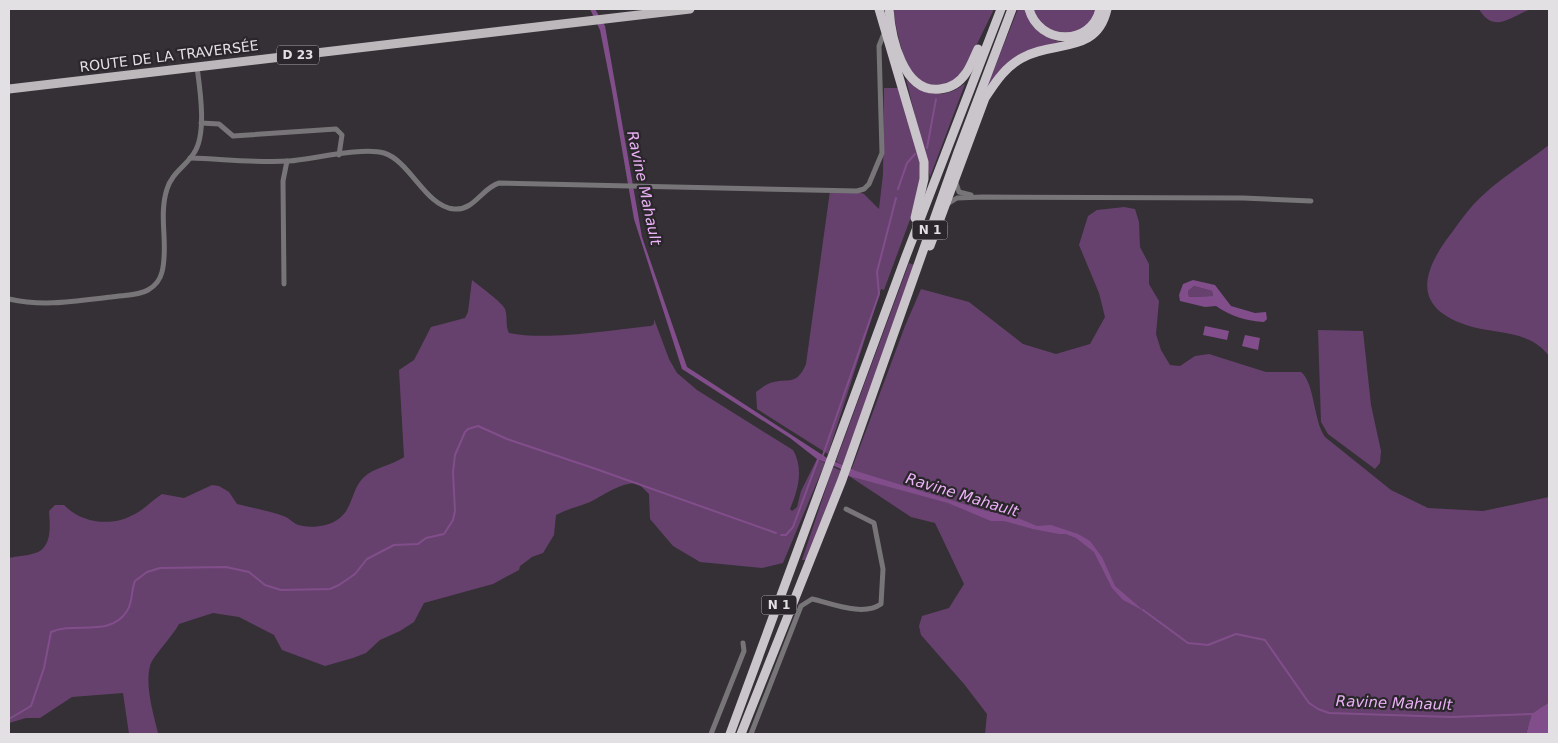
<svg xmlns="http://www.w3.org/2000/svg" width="1558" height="743" viewBox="0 0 1558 743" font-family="'DejaVu Sans',sans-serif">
  <rect width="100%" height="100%" fill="#343035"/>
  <g fill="#66416d">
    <path d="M894,9H994L963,73L953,84L928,87C923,82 914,77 910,71C904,62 893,19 894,9Z"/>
    <path d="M1018,9H1025C1031,28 1042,38 1062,42L1032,51L984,94Z"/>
    <polygon points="1032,9 1099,9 1090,26 1068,36 1043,27"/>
    <path d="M1479,9H1531C1512,16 1494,35 1479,9Z"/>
    <path d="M906,79C919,92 937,99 955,90C959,88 962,85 965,84L930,177Z"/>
    <path d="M884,88H901L922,173L915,206L884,290L881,289L828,454L757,409L756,392C760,389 765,385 770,383C789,377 796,387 806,364L830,191H857L864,194L879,209L883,174Z"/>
    <path d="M1549,145V356C1529,329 1496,335 1466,325C1409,306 1424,268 1453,231C1462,218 1471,206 1482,196C1502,177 1527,162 1549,145Z"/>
    <path d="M1124,207L1135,209L1139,222L1140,247L1149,264V284L1159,301L1156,334L1161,350L1170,365L1180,366L1195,356L1209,354L1266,372H1301C1315,383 1313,420 1325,437L1391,490L1428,508L1483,511L1549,497V702C1537,710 1529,720 1526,734H985L987,714L964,684L921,635L919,626L922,616L949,608L964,584L935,523L911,517L849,476L905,326L921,289L969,302L1023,344L1056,354L1090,344L1105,317L1099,293L1079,245L1088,216L1097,210Z"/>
    <polygon points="909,263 914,265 844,466 836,461"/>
    <path d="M472,280C478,285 503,303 505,309C508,317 505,325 509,333C547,341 611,330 651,326L654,324V319L669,359L677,373L697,390L793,450C804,469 798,490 790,509L792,511L797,507L801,491L817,459L825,463L783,563L762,568L700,562L673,546L650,519L649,494L638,483C619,483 606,494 590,502C578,507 567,509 556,515L554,535L543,553L532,557L520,566L519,570L493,584L424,603L414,622L400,631L380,640L366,653L353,658L325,666L282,650L274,635L239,617L213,613L179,624C173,636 152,657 150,666C145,686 153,712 158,733L129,734L123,693L72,697L40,718H26L9,723V558C17,556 25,556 32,554C53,550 50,526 49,511L55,505H64C81,523 111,527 133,515C144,510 151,501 162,494L184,498L212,485L219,486L229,492L237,504C253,508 271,511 286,517C290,519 292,522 296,524C307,529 327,527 337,520C353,510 351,490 363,478C374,467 391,466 404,457L399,370L414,360L431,327L465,318L468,312Z"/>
    <polygon points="1194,286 1212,291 1213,296 1189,297 1188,291"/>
    <polygon points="1318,330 1363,331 1371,405 1381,451 1380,463 1375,469 1328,434 1321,422"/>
    <polygon points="833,467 842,471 807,560 802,560"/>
  </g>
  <g fill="#814e8b" fill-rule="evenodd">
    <polygon points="590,9 595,9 605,26 642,237 687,367 827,458 856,471 986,511 1013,516 1037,526 1051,525 1078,534 1090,541 1102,557 1115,586 1144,611 1123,600 1112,588 1094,552 1076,538 1066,534 1059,534 1033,529 1004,521 991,521 948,503 849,476 839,468 817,459 790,438 682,369 634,219 612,91 600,30"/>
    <path d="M1193,280L1215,285L1231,306L1255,313L1266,312L1267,319L1264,322C1247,321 1230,316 1216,306L1205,307L1180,301L1179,295L1183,284ZM1194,286L1212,291L1213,296L1189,297L1188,291Z"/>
    <polygon points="1205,326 1229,331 1227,340 1203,335"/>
    <polygon points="1245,335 1260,338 1258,350 1242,346"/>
    <polygon points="1549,702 1549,734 1526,734 1532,714"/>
  </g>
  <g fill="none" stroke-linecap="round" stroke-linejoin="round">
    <g stroke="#814e8b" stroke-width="2">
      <polyline points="927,148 936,99"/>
      <polyline points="898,189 907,163 915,154"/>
      <polyline points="823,455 879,294 877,272 896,198"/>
      <polyline points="781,535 786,535 793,527 819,457"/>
      <polyline points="1143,610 1188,643 1208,645 1236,634 1265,640 1309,703 1318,709 1329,713 1452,717 1533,714"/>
      <path d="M9,719L31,706L44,668L51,632C75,621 110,638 127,611C133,602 131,590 135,581L147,572L160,568L226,567L249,572L265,585L281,590L330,589L339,585L355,574L367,559L394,545L418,544L426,538L444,534L453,520L455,511L453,472L455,455L465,432L468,429L478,426L507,439L596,469L776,533"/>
    </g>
    <g stroke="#777577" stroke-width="5">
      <polyline points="201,123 219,124 233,136 336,129 342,135 339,155"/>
      <path d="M190,158C223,159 257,163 289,161C313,159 362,147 384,153C410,161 426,207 454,209C474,211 482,188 499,183L857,191L864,189L869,184L882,153L879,46L883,36L887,32"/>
      <polyline points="956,183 959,192 971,195"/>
      <polyline points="949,203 957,198 983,197 1243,198 1311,201"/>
      <polyline points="284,284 283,181 287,161"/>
      <path d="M9,299C44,307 76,301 111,297C123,295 138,296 148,290C155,286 160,280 162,272C169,245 158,217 167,189C172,173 185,167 194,153C207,134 200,89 197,67"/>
      <polyline points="711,734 744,651 743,643"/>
      <path d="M751,734L801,606L812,599C831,603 863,617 881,604L883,569L874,523L846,509"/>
    </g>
    <polyline stroke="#bcb8bc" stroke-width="9" points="9,89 690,9"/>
    <g stroke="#cac5ca" stroke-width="9">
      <polyline points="879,9 924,162 924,179 915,218"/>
      <path d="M889,9C891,37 903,94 940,89C951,88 960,82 966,73C971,66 974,57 978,49"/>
      <path d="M1029,9C1039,45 1091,47 1100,9"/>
      <path d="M930,246L985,98C995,83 1005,67 1022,58C1053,40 1097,55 1107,9"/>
      <polyline points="730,734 906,256 1001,9"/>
      <polyline points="741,734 842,480 958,152 1012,9"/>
    </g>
  </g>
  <g text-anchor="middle" stroke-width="4.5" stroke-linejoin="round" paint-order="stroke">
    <g fill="#2a262b" stroke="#aca8ac" stroke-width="1">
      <rect x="277" y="45.5" width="42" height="19" rx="4"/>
      <rect x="912.5" y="220.5" width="35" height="19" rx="4"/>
      <rect x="761.5" y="595.5" width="35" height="19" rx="4"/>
    </g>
    <g font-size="12" font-weight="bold" fill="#e3e0e3">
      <text x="298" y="59">D 23</text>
      <text x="930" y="234">N 1</text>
      <text x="779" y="609">N 1</text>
    </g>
    <g font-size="14" fill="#e3e0e3" stroke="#2a262b">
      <text transform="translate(169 56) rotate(-7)" y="5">ROUTE DE LA TRAVERSÉE</text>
    </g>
    <g font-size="15" font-style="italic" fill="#ecb2f7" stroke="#2a262b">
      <text transform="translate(644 188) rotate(78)" y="5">Ravine Mahault</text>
      <text transform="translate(962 495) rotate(17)" y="5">Ravine Mahault</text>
      <text transform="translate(1394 703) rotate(2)" y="5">Ravine Mahault</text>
    </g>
  </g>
  <rect width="1558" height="743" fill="none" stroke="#e3e0e3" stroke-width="20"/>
</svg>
